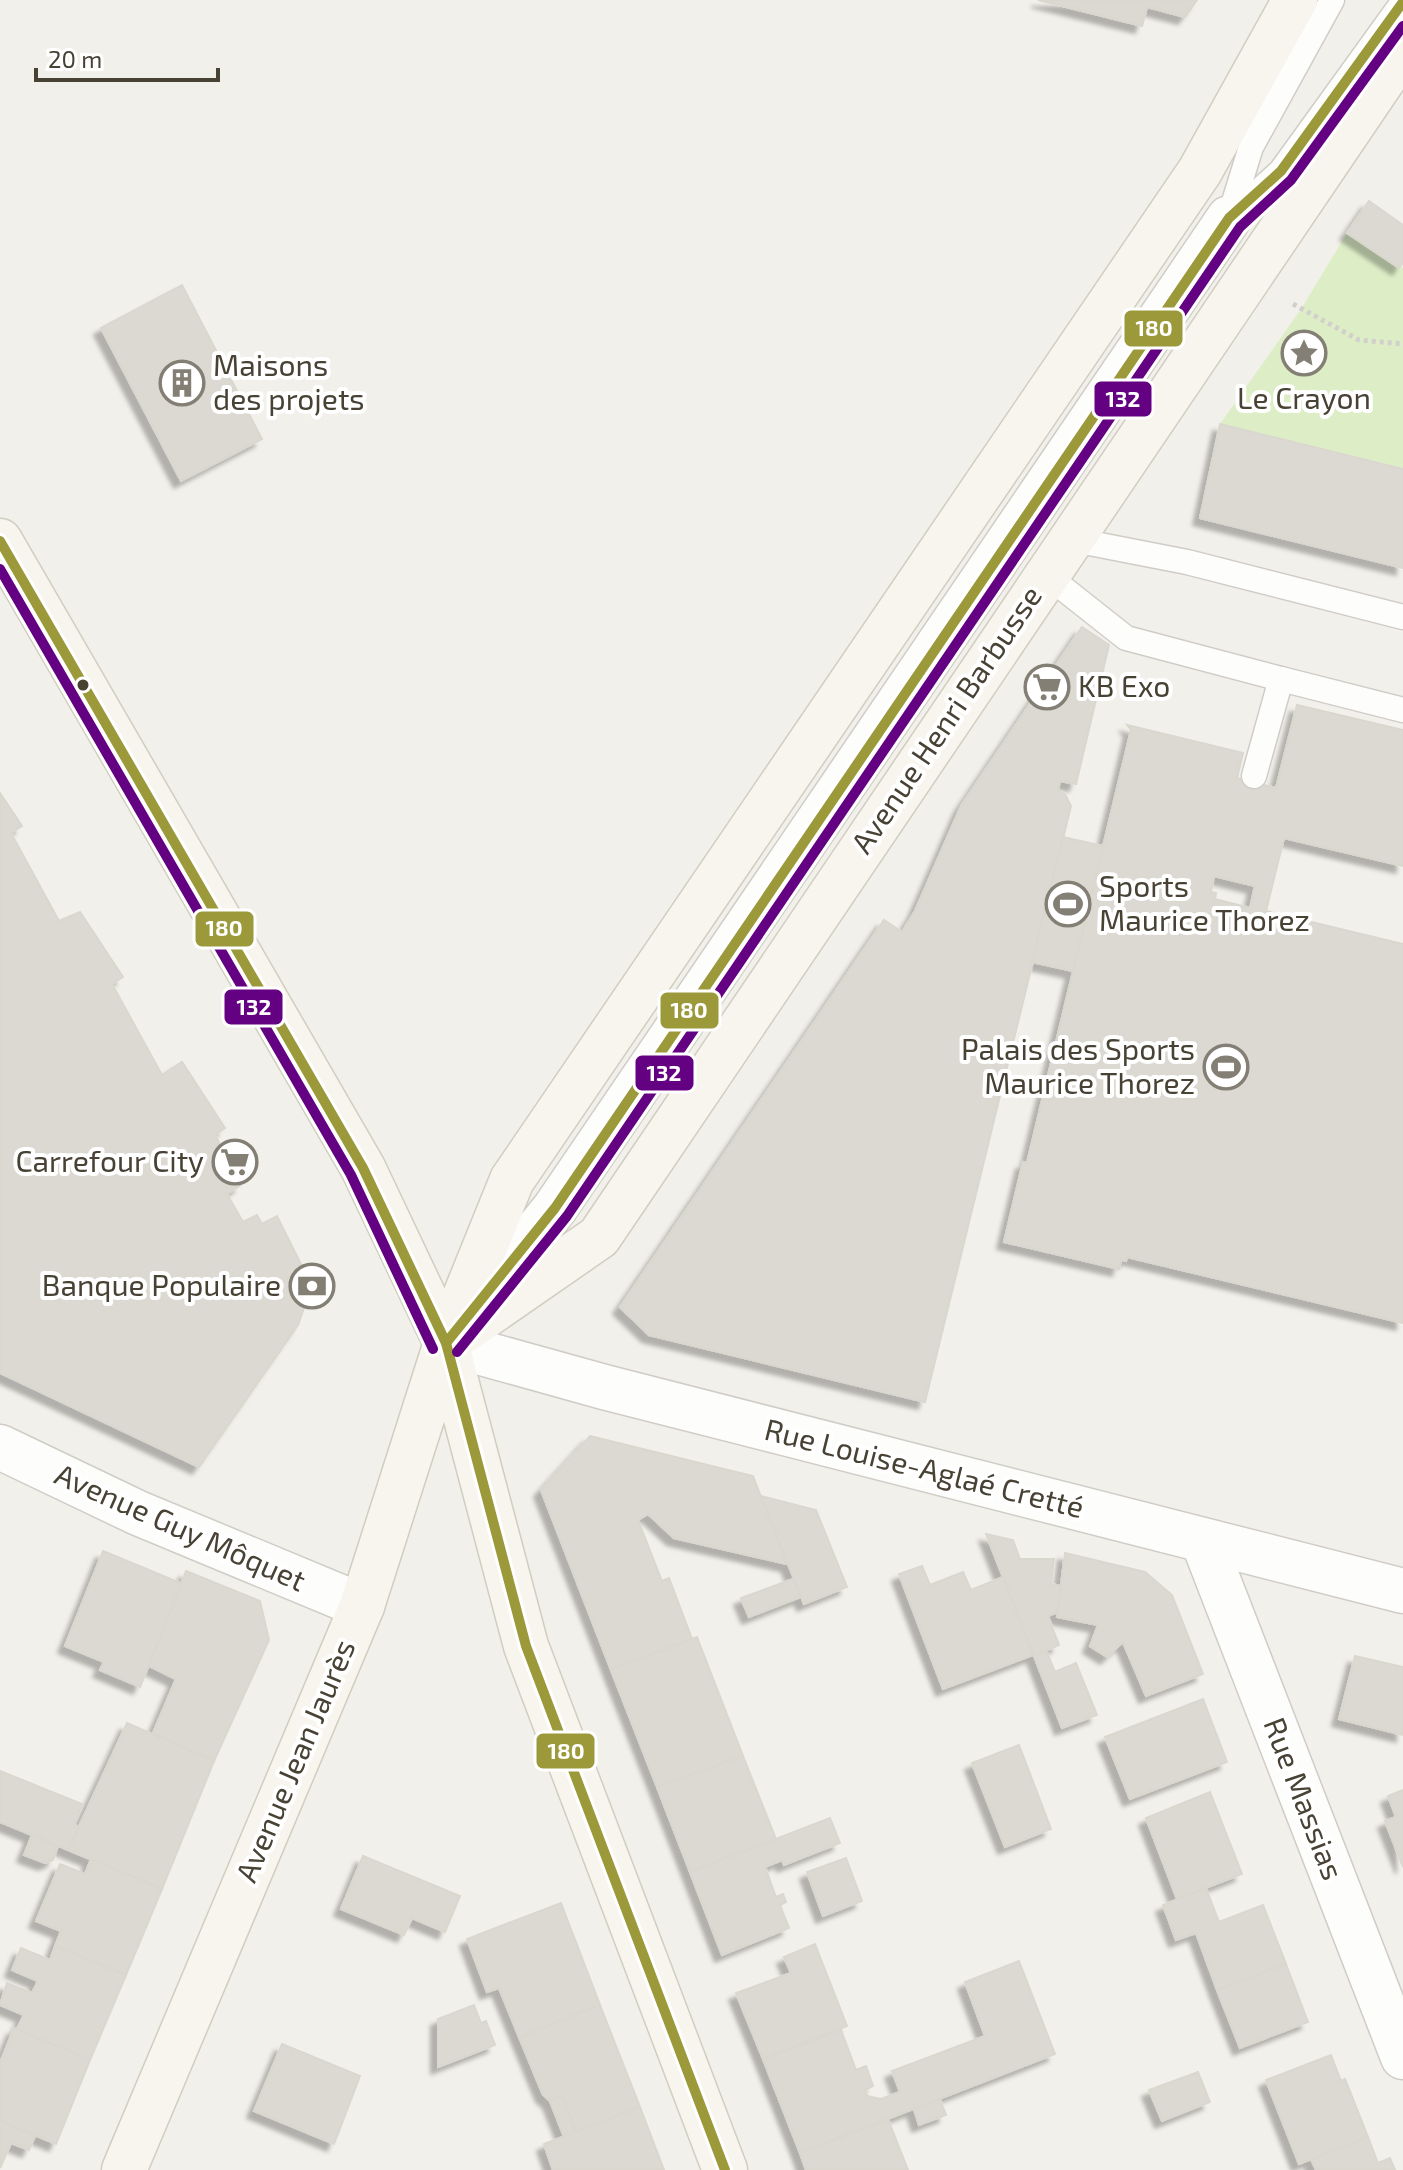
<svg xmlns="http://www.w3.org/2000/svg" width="1403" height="2170" viewBox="0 0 1403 2170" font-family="'Exo 2',sans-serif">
  <defs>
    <filter id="shadow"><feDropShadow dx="-7" dy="7" stdDeviation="2" flood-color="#0004"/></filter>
  </defs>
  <rect width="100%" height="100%" fill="#f2f0ea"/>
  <polygon fill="#ddeec7" points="1347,233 1403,268 1403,469 1220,424 1301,309"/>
  <g fill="#dbd9d2" stroke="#dad7cf" stroke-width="2" fill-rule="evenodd" filter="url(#shadow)">
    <polygon points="1038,0 1197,0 1185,17 1147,7 1142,26"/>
    <polygon points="1369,201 1403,225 1403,263 1399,268 1347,233"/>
    <polygon points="182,285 262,439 181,481 101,328"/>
    <polygon points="1220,424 1403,469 1403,568 1200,518"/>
    <polygon points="1082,627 1109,645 1076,784 1060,781 1058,790 1065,794 1071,806 925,1402 649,1335 620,1307 884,920 902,932 915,911 961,806"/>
    <path d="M1297,705L1403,730V866L1284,838L1266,911L1403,944V1323L1127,1257L1126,1261L1121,1260L1119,1269L1004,1242L1023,1162L1027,1163L1131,730L1127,725L1243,753L1237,778L1276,788ZM1214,876L1255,886L1250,908L1215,899L1216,893L1211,892Z"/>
    <polygon points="0,793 22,826 11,833 59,921 80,912 123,977 112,984 162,1075 182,1062 225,1128 215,1135 241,1185 227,1194 243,1222 257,1215 262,1224 277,1216 312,1286 300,1292 305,1305 298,1325 199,1467 0,1373"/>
    <polygon points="1063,837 1103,846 1073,971 1032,962"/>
    <polygon points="590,1436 753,1476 787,1564 674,1538 648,1514 638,1520 662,1581 669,1578 692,1639 611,1670 541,1490"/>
    <polygon points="761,1496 816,1510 847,1587 804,1604"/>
    <polygon points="986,1534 1013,1540 1020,1559 1054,1559 1051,1584 1061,1586 1058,1612 1048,1616 1059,1645 1034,1656"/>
    <polygon points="103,1551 183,1584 140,1687 100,1670 104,1662 65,1646"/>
    <polygon points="1065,1553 1145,1572 1172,1595 1203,1674 1146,1696 1123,1642 1107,1657 1090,1646 1098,1625 1057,1617"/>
    <polygon points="922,1566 930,1585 963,1572 971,1590 1003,1577 1033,1655 943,1689 899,1574"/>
    <polygon points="186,1571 260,1601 269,1640 214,1761 153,1733 176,1679 149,1666"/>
    <polygon points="793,1579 801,1597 749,1617 741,1598"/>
    <polygon points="697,1637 743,1756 657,1787 611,1670"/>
    <polygon points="1046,1650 1055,1672 1076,1663 1097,1715 1062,1728 1034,1656"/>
    <polygon points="1355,1656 1403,1667 1403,1735 1339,1719"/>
    <polygon points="1203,1699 1227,1762 1130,1799 1105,1737"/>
    <polygon points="127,1723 214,1761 162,1889 68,1850"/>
    <polygon points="1019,1745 1051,1829 1005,1847 972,1763"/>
    <polygon points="743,1756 776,1839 690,1872 657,1787"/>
    <polygon points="0,1771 82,1804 74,1825 79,1827 68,1850 0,1822"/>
    <polygon points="1403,1790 1403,1867 1385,1821 1396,1817 1388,1796"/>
    <polygon points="1210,1792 1242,1874 1177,1899 1146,1818"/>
    <polygon points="830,1818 840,1843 784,1865 782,1860 765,1867 776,1897 783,1894 786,1902 780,1905 789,1928 722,1955 690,1872"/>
    <polygon points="32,1835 58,1846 53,1860 45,1863 24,1855"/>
    <polygon points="363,1856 460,1896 445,1932 412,1918 404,1935 341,1909"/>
    <polygon points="846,1858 862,1901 823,1916 807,1872"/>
    <polygon points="91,1859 162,1889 126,1975 55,1946 61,1931 36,1921 60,1864 85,1874"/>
    <polygon points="1206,1888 1219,1922 1263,1905 1286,1964 1217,1990 1196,1933 1176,1940 1163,1905"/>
    <polygon points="561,1903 600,2005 519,2037 499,1988 487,1992 467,1939"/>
    <polygon points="815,1944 847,2026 763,2059 736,1993 791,1973 784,1957"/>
    <polygon points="55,1946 126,1975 90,2060 17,2029 24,2015 0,2005 7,1983 32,1993 38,1981 12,1970 21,1948 50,1960"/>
    <polygon points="1019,1961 1055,2054 800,2153 763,2059 841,2030 856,2070 866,2066 873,2086 865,2090 867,2096 881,2099 900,2092 892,2071 985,2036 965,1982"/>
    <polygon points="1286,1964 1308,2022 1240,2048 1217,1990"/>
    <polygon points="474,2005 481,2023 486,2021 495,2045 438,2067 438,2019"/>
    <polygon points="600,2005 640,2107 576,2132 562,2096 550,2101 543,2095 519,2037"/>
    <polygon points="14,2028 90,2060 56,2144 0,2121 0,2063"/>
    <polygon points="282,2044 360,2076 334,2144 254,2111"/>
    <polygon points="1331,2055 1341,2081 1345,2079 1368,2137 1299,2164 1266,2080"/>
    <polygon points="1198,2072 1210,2102 1162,2121 1149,2090"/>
    <polygon points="562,2096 576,2132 564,2137 550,2101"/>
    <polygon points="940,2099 946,2115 919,2125 914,2109"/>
    <polygon points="640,2107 664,2170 553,2170 544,2144"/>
    <polygon points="888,2119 908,2170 806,2170 800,2153"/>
    <polygon points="0,2121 35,2136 29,2150 11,2143 0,2168"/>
    <polygon points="1368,2137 1378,2163 1390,2158 1395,2170 1316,2170 1311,2159"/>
  </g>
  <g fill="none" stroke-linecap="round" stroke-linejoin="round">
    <g stroke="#d0cdc7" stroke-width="27">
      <g id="service">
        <polyline points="1229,218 1281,171 1403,2"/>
        <polyline points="1229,218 1251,147 1332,0"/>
        <polyline points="1069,539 1187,562 1403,617"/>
        <polyline points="1045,574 1126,638 1281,679 1254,776"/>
        <polyline points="1281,679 1403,710"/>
      </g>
    </g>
    <g stroke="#d0cdc7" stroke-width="47">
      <g id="minor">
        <polyline points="1229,218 555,1208 446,1343 604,1387 1403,1591"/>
        <polyline points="0,1447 138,1513 362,1606"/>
        <polyline points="1203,1541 1403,2057"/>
      </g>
    </g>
    <g stroke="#d1cdc0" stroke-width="47">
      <g id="secondary">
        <polyline points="0,541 363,1168 446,1343 526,1646 725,2170"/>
        <polyline points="446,1343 599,1237 1403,50"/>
        <polyline points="124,2170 362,1606 446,1343 512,1180 1200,171 1295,0"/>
      </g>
    </g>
    <polyline stroke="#d2d0ca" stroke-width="5" stroke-dasharray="4 4" stroke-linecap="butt" points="1293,304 1359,340 1403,344"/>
    <use href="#service" stroke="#fdfdfc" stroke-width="24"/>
    <use href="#minor" stroke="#fdfdfc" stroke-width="44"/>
    <use href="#secondary" stroke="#f7f5ee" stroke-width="44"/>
    <g stroke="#fff" stroke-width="16">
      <g id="bus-1">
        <polyline points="0,541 363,1168 446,1343 526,1646 725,2170"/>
        <polyline points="446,1343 555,1208 1229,218 1281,171 1403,2"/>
      </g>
    </g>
    <g stroke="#fff" stroke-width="16">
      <g id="bus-2">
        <polyline points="0,569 351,1175 433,1349"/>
        <polyline points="457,1352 567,1216 1240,227 1291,180 1403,26"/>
      </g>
    </g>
    <use href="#bus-1" stroke="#9b993a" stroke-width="10"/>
    <use href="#bus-2" stroke="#640082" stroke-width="10"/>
  </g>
  <defs>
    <g id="sight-ring" transform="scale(2.3)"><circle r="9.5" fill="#fff" stroke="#847f74" stroke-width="1.5"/><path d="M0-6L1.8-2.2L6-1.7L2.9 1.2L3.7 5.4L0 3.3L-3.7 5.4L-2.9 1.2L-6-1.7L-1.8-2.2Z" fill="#847f74"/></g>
    <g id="building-ring" transform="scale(2.3)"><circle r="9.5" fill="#fff" stroke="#847f74" stroke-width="1.5"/><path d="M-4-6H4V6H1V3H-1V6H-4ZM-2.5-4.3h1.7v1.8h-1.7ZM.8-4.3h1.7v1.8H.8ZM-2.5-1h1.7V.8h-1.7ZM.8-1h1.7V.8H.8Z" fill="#847f74"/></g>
    <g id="supermarket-ring" transform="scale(2.3)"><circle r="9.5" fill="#fff" stroke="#847f74" stroke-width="1.5"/><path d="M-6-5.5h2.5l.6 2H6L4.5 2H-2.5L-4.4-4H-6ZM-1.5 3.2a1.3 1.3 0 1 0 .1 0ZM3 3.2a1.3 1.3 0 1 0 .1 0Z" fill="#847f74"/></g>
    <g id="stadium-ring" transform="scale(2.3)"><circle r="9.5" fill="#fff" stroke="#847f74" stroke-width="1.5"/><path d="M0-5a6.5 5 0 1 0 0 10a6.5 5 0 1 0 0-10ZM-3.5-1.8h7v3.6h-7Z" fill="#847f74"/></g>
    <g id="bank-ring" transform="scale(2.3)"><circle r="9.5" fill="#fff" stroke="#847f74" stroke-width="1.5"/><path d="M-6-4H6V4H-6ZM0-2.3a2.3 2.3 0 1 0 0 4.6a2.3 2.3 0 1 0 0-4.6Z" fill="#847f74"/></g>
  </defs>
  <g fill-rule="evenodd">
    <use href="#sight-ring" x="1304" y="353"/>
    <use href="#building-ring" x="182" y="383"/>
    <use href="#supermarket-ring" x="1047" y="687"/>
    <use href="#stadium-ring" x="1068" y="904"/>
    <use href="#stadium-ring" x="1226" y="1067"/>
    <use href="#supermarket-ring" x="235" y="1162"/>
    <use href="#bank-ring" x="312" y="1286"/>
  </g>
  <circle fill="#484235" stroke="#fff" stroke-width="3" cx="83" cy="685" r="7"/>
  <g text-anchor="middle" stroke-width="8" stroke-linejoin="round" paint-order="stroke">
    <g font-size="30" fill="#484235" stroke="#fff" text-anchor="start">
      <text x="213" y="376">Maisons<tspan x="213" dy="34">des projets</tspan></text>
      <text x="1304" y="409" text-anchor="middle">Le Crayon</text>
      <text x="1078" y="697">KB Exo</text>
      <text x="1099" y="897">Sports<tspan x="1099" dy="34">Maurice Thorez</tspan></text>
      <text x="1195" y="1060" text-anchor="end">Palais des Sports<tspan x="1195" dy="34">Maurice Thorez</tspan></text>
      <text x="204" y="1172" text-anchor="end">Carrefour City</text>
      <text x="281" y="1296" text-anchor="end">Banque Populaire</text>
    </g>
    <g font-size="30" fill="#484235" stroke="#fff">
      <text transform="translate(947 720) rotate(-56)" y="10">Avenue Henri Barbusse</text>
      <text transform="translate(924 1469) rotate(14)" y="10">Rue Louise-Aglaé Cretté</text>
      <text transform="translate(180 1528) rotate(24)" y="10">Avenue Guy Môquet</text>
      <text transform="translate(296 1761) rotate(-67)" y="10">Avenue Jean Jaurès</text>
      <text transform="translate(1303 1799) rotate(69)" y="10">Rue Massias</text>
    </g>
  </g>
  <g stroke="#fff" stroke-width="3">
    <rect x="1123" y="309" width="61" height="39" rx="8" fill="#9b993a"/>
    <rect x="1093" y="380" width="60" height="38" rx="8" fill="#640082"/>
    <rect x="194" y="910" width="61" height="38" rx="8" fill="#9b993a"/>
    <rect x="223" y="988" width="61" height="38" rx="8" fill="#640082"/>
    <rect x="659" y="991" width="61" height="39" rx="8" fill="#9b993a"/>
    <rect x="634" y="1054" width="61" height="38" rx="8" fill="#640082"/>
    <rect x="535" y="1732" width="61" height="38" rx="8" fill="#9b993a"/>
  </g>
  <g font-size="22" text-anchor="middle" font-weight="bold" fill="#fff">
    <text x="1154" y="336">180</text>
    <text x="1123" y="407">132</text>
    <text x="224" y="936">180</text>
    <text x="254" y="1015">132</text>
    <text x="689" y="1018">180</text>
    <text x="664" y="1081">132</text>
    <text x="566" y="1759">180</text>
  </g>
  <path d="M36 68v12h182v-12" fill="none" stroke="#484235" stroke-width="4"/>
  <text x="48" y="68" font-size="24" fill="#484235" stroke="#ffffff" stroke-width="6" paint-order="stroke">20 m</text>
</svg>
